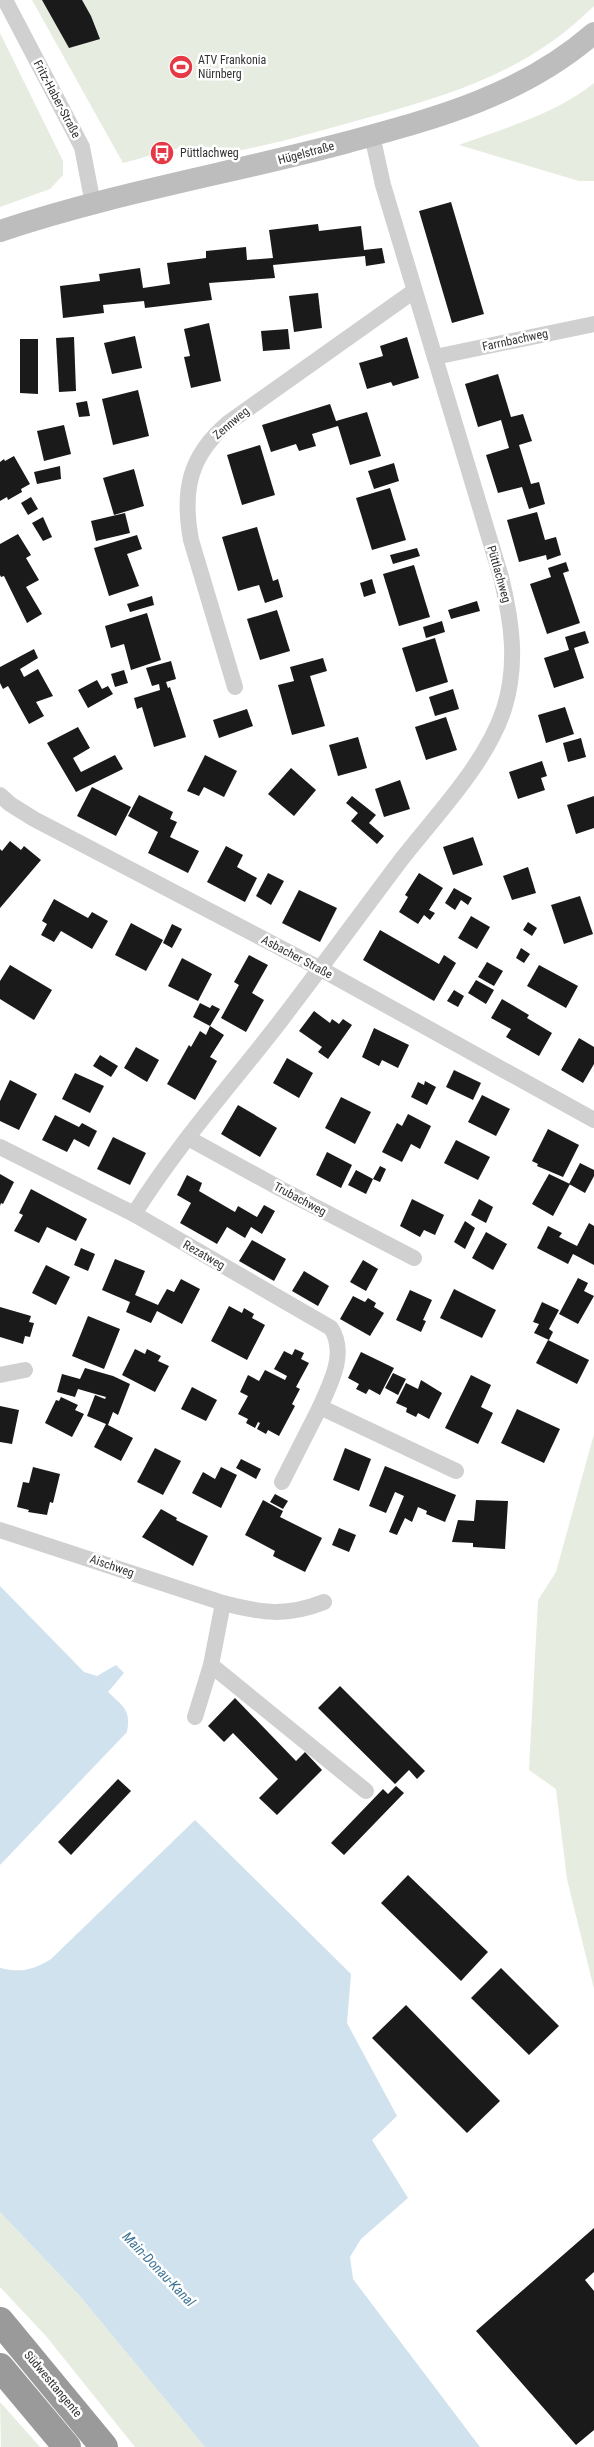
<svg xmlns="http://www.w3.org/2000/svg" width="594" height="2447" viewBox="0 0 594 2447" font-family="'Roboto Condensed',sans-serif">
  <rect width="100%" height="100%" fill="#fff"/>
  <g fill="#e6ecdf">
    <path d="M32,0H594V6C526,73 452,94 363,119C323,130 283,142 242,150C226,153 209,145 193,146C170,149 146,157 123,163Z"/>
    <polygon points="0,33 63,161 63,175 50,189 0,207"/>
    <path d="M594,83V181H579L459,145C504,128 556,114 594,83Z"/>
    <polygon points="594,1434 594,1989 567,1879 556,1789 529,1770 538,1600 556,1572"/>
    <polygon points="0,2212 78,2294 205,2447 135,2447 46,2336 0,2287"/>
    <polygon points="0,2402 40,2447 1,2447"/>
  </g>
  <g fill="#cfe2ee">
    <path d="M0,1586L84,1672L97,1676L116,1665L124,1673L108,1692C124,1707 131,1710 127,1732L0,1865Z"/>
    <path d="M195,1820L351,1974L347,2023L397,2116L372,2140L408,2198L361,2239L350,2257L353,2279L480,2447H205L78,2294L0,2212V1968C21,1973 33,1970 51,1959Z"/>
  </g>
  <g fill="#1a1a1a">
    <polygon points="42,0 82,0 91,16 100,39 69,48"/>
    <polygon points="451,202 484,314 452,323 419,211"/>
    <polygon points="318,224 319,231 361,226 364,250 382,248 385,263 366,266 365,256 273,265 275,278 209,283 212,300 145,308 144,301 103,305 104,313 63,318 60,286 100,281 99,274 140,268 143,288 170,284 167,263 206,258 206,251 246,247 247,260 273,258 269,230"/>
    <polygon points="318,293 322,328 294,332 289,296"/>
    <polygon points="209,323 221,381 191,388 184,357 190,356 184,329"/>
    <polygon points="288,329 290,349 263,351 261,331"/>
    <polygon points="135,336 142,368 112,374 104,343"/>
    <polygon points="74,337 76,391 59,392 56,338"/>
    <polygon points="407,337 419,378 393,386 391,382 367,389 359,363 383,356 380,346"/>
    <polygon points="20,339 38,339 38,394 20,393"/>
    <polygon points="498,374 511,417 523,414 532,441 519,445 531,484 539,482 545,504 529,509 522,487 498,493 486,455 509,448 501,420 478,427 465,384"/>
    <polygon points="138,390 149,436 113,445 102,399"/>
    <polygon points="87,401 90,416 79,417 76,403"/>
    <polygon points="330,404 336,421 367,412 381,456 350,465 338,426 312,434 316,446 299,451 296,444 271,452 262,425"/>
    <polygon points="64,425 71,454 44,461 37,431"/>
    <polygon points="260,445 275,495 242,505 227,455"/>
    <polygon points="14,456 30,484 21,489 22,492 8,500 7,497 0,501 0,462 4,459 5,461"/>
    <polygon points="394,463 399,481 374,489 368,471"/>
    <polygon points="60,466 61,479 37,484 34,472"/>
    <polygon points="134,469 144,506 114,515 103,478"/>
    <polygon points="390,488 406,540 372,550 356,498"/>
    <polygon points="31,497 38,509 28,515 21,503"/>
    <polygon points="537,512 545,540 556,537 561,555 547,560 546,555 519,562 507,520"/>
    <polygon points="125,513 130,533 96,541 91,521"/>
    <polygon points="43,517 52,537 43,541 32,523"/>
    <polygon points="257,527 273,581 278,579 283,597 265,603 259,585 238,591 222,537"/>
    <polygon points="18,534 31,555 26,558 39,580 26,587 42,614 27,623 4,576 1,577 0,575 0,544"/>
    <polygon points="137,535 142,549 127,554 139,586 109,596 94,548"/>
    <polygon points="417,548 420,556 393,564 390,555"/>
    <polygon points="566,562 569,571 563,573 580,623 547,634 530,584 551,577 548,568"/>
    <polygon points="414,565 430,617 399,626 383,574"/>
    <polygon points="372,579 376,593 364,597 360,583"/>
    <polygon points="152,596 154,605 130,612 127,604"/>
    <polygon points="477,601 480,611 451,619 448,610"/>
    <polygon points="277,610 290,651 260,660 247,619"/>
    <polygon points="147,613 161,660 131,670 124,644 111,648 105,626"/>
    <polygon points="442,621 445,632 426,638 423,627"/>
    <polygon points="585,631 589,643 574,648 584,678 554,688 544,658 569,650 565,637"/>
    <polygon points="435,638 448,682 416,692 402,648"/>
    <polygon points="34,649 38,658 20,669 24,677 38,669 53,696 36,702 44,716 29,724 8,686 3,689 0,683 0,667"/>
    <polygon points="323,658 327,671 310,676 325,726 292,735 278,685 294,681 290,667"/>
    <polygon points="171,661 176,679 166,682 168,688 170,687 186,737 154,747 142,707 137,709 134,698 160,690 159,684 152,686 146,668"/>
    <polygon points="124,670 128,683 115,687 111,674"/>
    <polygon points="97,680 102,689 108,686 113,694 88,708 78,690"/>
    <polygon points="453,689 459,709 435,716 429,697"/>
    <polygon points="565,707 574,734 546,743 538,715"/>
    <polygon points="247,709 253,726 219,738 213,720"/>
    <polygon points="446,717 457,750 426,760 415,727"/>
    <polygon points="78,727 90,748 73,758 81,772 115,755 123,769 76,792 47,743"/>
    <polygon points="358,737 367,768 338,776 329,745"/>
    <polygon points="581,738 586,757 568,762 563,743"/>
    <polygon points="205,755 237,771 224,797 204,787 199,796 187,791"/>
    <polygon points="542,761 547,776 541,778 545,790 518,799 509,772"/>
    <polygon points="291,768 316,790 294,816 268,794"/>
    <polygon points="400,780 410,809 384,817 375,789"/>
    <polygon points="92,787 131,807 116,836 77,816"/>
    <polygon points="139,795 173,812 170,819 177,822 170,837 199,851 188,873 148,853 158,832 128,816"/>
    <polygon points="352,796 376,815 369,823 384,836 377,844 351,821 358,813 346,803"/>
    <polygon points="594,796 594,828 576,834 567,805"/>
    <polygon points="473,837 483,865 453,875 443,847"/>
    <polygon points="10,841 21,850 24,846 41,860 0,908 0,849 2,851"/>
    <polygon points="226,846 243,855 237,867 257,878 245,902 207,882"/>
    <polygon points="528,867 536,893 512,900 503,876"/>
    <polygon points="268,873 284,881 271,905 256,896"/>
    <polygon points="419,873 443,888 429,910 435,913 430,920 424,915 418,924 399,912 408,897 405,895"/>
    <polygon points="454,888 472,898 468,905 461,900 455,910 445,903"/>
    <polygon points="299,890 337,908 320,942 282,923"/>
    <polygon points="580,896 593,934 564,944 551,905"/>
    <polygon points="54,899 88,918 92,912 108,921 92,949 61,931 54,942 41,935 47,924 42,921"/>
    <polygon points="471,916 490,927 477,949 458,938"/>
    <polygon points="528,922 537,928 532,936 523,930"/>
    <polygon points="131,923 163,940 146,971 115,955"/>
    <polygon points="172,924 182,929 172,948 163,943"/>
    <polygon points="380,930 439,964 444,955 456,963 434,1001 363,960"/>
    <polygon points="521,948 530,954 524,963 516,958"/>
    <polygon points="249,955 268,965 252,993 264,1000 246,1032 221,1018 239,985 234,982"/>
    <polygon points="182,958 212,974 198,1001 168,986"/>
    <polygon points="487,962 503,971 494,986 478,977"/>
    <polygon points="10,965 52,990 34,1020 0,999 0,981"/>
    <polygon points="539,965 578,986 566,1008 527,986"/>
    <polygon points="476,980 494,990 486,1004 468,993"/>
    <polygon points="454,990 464,996 458,1007 447,1001"/>
    <polygon points="502,999 529,1015 527,1018 552,1033 539,1056 506,1037 511,1029 491,1018"/>
    <polygon points="200,1003 210,1008 212,1005 220,1009 210,1026 193,1017"/>
    <polygon points="314,1011 330,1023 332,1019 339,1024 343,1019 352,1025 328,1059 318,1052 322,1047 299,1031"/>
    <polygon points="210,1026 224,1035 210,1057 217,1061 195,1100 167,1084 189,1045 191,1047 200,1031 206,1035"/>
    <polygon points="374,1028 409,1045 398,1068 382,1060 379,1066 362,1057"/>
    <polygon points="579,1038 594,1047 594,1064 583,1083 561,1070"/>
    <polygon points="136,1047 159,1060 147,1082 124,1068"/>
    <polygon points="100,1055 118,1066 111,1077 93,1066"/>
    <polygon points="287,1058 313,1073 299,1098 273,1083"/>
    <polygon points="454,1070 481,1083 473,1100 446,1087"/>
    <polygon points="75,1073 104,1086 90,1113 62,1099"/>
    <polygon points="10,1080 37,1094 19,1130 0,1121 0,1101"/>
    <polygon points="425,1081 436,1087 427,1105 411,1097 418,1082 424,1085"/>
    <polygon points="482,1095 510,1109 496,1136 468,1122"/>
    <polygon points="341,1097 371,1112 355,1144 325,1128"/>
    <polygon points="238,1105 277,1128 260,1157 221,1134"/>
    <polygon points="408,1114 431,1126 420,1149 411,1144 402,1162 382,1152 397,1123 402,1126"/>
    <polygon points="55,1115 79,1127 82,1123 97,1131 89,1147 74,1139 67,1152 42,1140"/>
    <polygon points="548,1129 579,1145 563,1177 537,1166 538,1164 532,1161"/>
    <polygon points="113,1137 146,1153 130,1185 97,1169"/>
    <polygon points="456,1140 490,1157 478,1180 444,1163"/>
    <polygon points="327,1152 352,1165 341,1188 316,1175"/>
    <polygon points="580,1163 594,1170 594,1176 585,1193 569,1184"/>
    <polygon points="380,1166 386,1169 380,1182 373,1179"/>
    <polygon points="356,1170 373,1179 366,1194 348,1185"/>
    <polygon points="0,1174 14,1182 3,1204 1,1203 0,1206"/>
    <polygon points="549,1174 570,1184 553,1216 532,1204"/>
    <polygon points="187,1175 202,1183 199,1191 235,1212 238,1206 257,1217 264,1205 275,1211 262,1234 251,1227 245,1238 227,1227 217,1244 180,1223 191,1203 177,1195"/>
    <polygon points="31,1189 87,1219 76,1241 47,1227 39,1243 14,1231 23,1215 19,1213"/>
    <polygon points="412,1199 444,1215 435,1235 424,1230 420,1237 400,1226"/>
    <polygon points="479,1199 493,1207 486,1223 471,1215"/>
    <polygon points="465,1221 475,1228 465,1249 454,1242"/>
    <polygon points="589,1223 594,1226 594,1265 573,1254 568,1264 537,1248 548,1226 562,1233 559,1237 577,1246"/>
    <polygon points="486,1232 507,1244 493,1270 472,1258"/>
    <polygon points="252,1240 286,1259 274,1281 239,1261"/>
    <polygon points="81,1248 95,1254 88,1271 74,1265"/>
    <polygon points="115,1259 145,1271 135,1295 158,1305 167,1289 174,1292 181,1279 200,1289 182,1324 157,1311 151,1323 126,1312 130,1302 102,1290"/>
    <polygon points="363,1260 378,1269 366,1291 350,1282"/>
    <polygon points="46,1265 70,1277 56,1305 32,1293"/>
    <polygon points="304,1271 329,1286 318,1306 292,1291"/>
    <polygon points="578,1278 588,1283 584,1291 594,1296 578,1324 559,1314"/>
    <polygon points="454,1289 496,1310 482,1338 440,1318"/>
    <polygon points="410,1290 432,1300 423,1320 426,1321 421,1332 396,1320"/>
    <polygon points="353,1296 365,1302 368,1298 376,1303 374,1307 384,1313 370,1336 340,1319"/>
    <polygon points="542,1302 559,1310 549,1329 553,1332 549,1340 534,1333 539,1324 533,1322"/>
    <polygon points="229,1306 242,1313 244,1308 254,1314 252,1318 265,1325 247,1360 211,1341"/>
    <polygon points="0,1307 31,1316 29,1322 34,1323 30,1337 25,1336 23,1344 0,1337"/>
    <polygon points="88,1316 120,1329 104,1369 72,1356"/>
    <polygon points="548,1340 589,1360 577,1384 536,1363"/>
    <polygon points="135,1349 145,1354 147,1349 161,1356 158,1361 169,1366 155,1392 122,1375"/>
    <polygon points="295,1349 304,1353 301,1359 309,1363 296,1387 300,1389 292,1404 295,1406 279,1436 268,1430 266,1434 257,1429 260,1423 258,1422 255,1428 246,1423 248,1419 238,1414 248,1396 240,1392 248,1375 259,1381 265,1370 285,1380 287,1376 274,1369 284,1351 292,1355"/>
    <polygon points="361,1352 394,1368 380,1395 369,1389 366,1394 356,1389 359,1384 348,1378"/>
    <polygon points="85,1368 113,1376 130,1384 118,1415 113,1412 108,1425 133,1438 121,1461 94,1447 106,1424 87,1416 95,1395 105,1399 106,1397 78,1389 75,1397 57,1392 62,1374 80,1379"/>
    <polygon points="393,1373 406,1379 398,1395 385,1388"/>
    <polygon points="471,1375 491,1385 481,1407 493,1413 478,1444 445,1428"/>
    <polygon points="421,1380 442,1393 429,1419 418,1413 416,1417 406,1412 407,1408 396,1403 406,1383 418,1389"/>
    <polygon points="192,1387 217,1400 206,1421 181,1409"/>
    <polygon points="61,1397 78,1405 75,1410 84,1414 72,1437 45,1423 56,1400 59,1401"/>
    <polygon points="0,1406 19,1410 12,1444 0,1442"/>
    <polygon points="517,1409 560,1429 544,1463 501,1443"/>
    <polygon points="155,1448 181,1461 163,1495 137,1482"/>
    <polygon points="345,1448 371,1459 359,1491 333,1480"/>
    <polygon points="241,1459 261,1469 256,1479 236,1468"/>
    <polygon points="385,1466 456,1495 445,1522 426,1514 427,1511 418,1507 412,1522 405,1518 397,1535 389,1532 404,1496 395,1492 386,1513 369,1506"/>
    <polygon points="33,1467 60,1474 53,1503 50,1502 47,1515 28,1512 29,1510 17,1507 23,1482 29,1483"/>
    <polygon points="221,1467 237,1475 221,1508 192,1493 203,1472 215,1479"/>
    <polygon points="275,1494 288,1501 283,1509 270,1502"/>
    <polygon points="263,1500 283,1511 280,1517 322,1538 305,1572 273,1556 275,1551 245,1535"/>
    <polygon points="476,1500 508,1501 505,1549 473,1547 473,1543 452,1542 458,1520 474,1521"/>
    <polygon points="161,1509 177,1518 176,1520 208,1536 193,1566 142,1537"/>
    <polygon points="339,1528 356,1535 349,1552 332,1545"/>
    <polygon points="340,1686 425,1771 417,1779 409,1770 395,1784 318,1708"/>
    <polygon points="235,1698 296,1761 305,1752 322,1770 277,1815 259,1798 278,1779 233,1733 224,1742 208,1726"/>
    <polygon points="118,1779 131,1791 71,1855 58,1842"/>
    <polygon points="396,1786 404,1793 344,1855 331,1843 383,1789 388,1794"/>
    <polygon points="408,1875 488,1952 461,1981 381,1903"/>
    <polygon points="501,1968 559,2026 529,2055 471,1998"/>
    <polygon points="406,2005 500,2101 467,2133 372,2038"/>
    <polygon points="594,2228 594,2272 585,2280 594,2291 594,2430 576,2445 476,2331"/>
  </g>
  <g fill="none" stroke-linecap="round" stroke-linejoin="round">
    <g stroke="#d0d0d0" stroke-width="16">
      <polyline points="5,0 82,147 93,204"/>
      <polyline points="435,357 594,324"/>
      <path d="M235,687L191,540C182,491 189,456 228,423L414,291"/>
      <polyline points="0,795 10,804 34,819 319,968 594,1120"/>
      <polyline points="188,1138 281,1189 414,1258"/>
      <path d="M0,1147L134,1214L331,1328C347,1353 331,1382 320,1407L456,1471"/>
      <path d="M134,1214C177,1145 232,1084 282,1019C322,967 361,913 401,860C436,815 486,764 504,709C518,665 512,622 501,577L383,185L372,135"/>
      <polyline points="0,1375 25,1370"/>
      <polyline points="282,1482 320,1407"/>
      <path d="M0,1530L223,1603C262,1613 286,1617 324,1602"/>
      <polyline points="211,1665 366,1791"/>
      <polyline points="195,1717 211,1665 223,1603"/>
    </g>
    <path stroke="#bdbdbd" stroke-width="22" d="M0,231C113,193 232,173 348,142C437,118 523,95 594,33"/>
    <g stroke="#9a9a9a" stroke-width="28">
      <polyline points="0,2321 104,2447"/>
      <polyline points="0,2367 67,2447"/>
    </g>
  </g>
  <defs>
    <g id="stadium-disc" transform="scale(1.25)"><circle r="9.5" fill="#e63946" stroke="#fff"/><path d="M0-5a6.5 5 0 1 0 0 10a6.5 5 0 1 0 0-10ZM-3.5-1.8h7v3.6h-7Z" fill="#fff"/></g>
    <g id="bus-disc" transform="scale(1.25)"><circle r="9.5" fill="#e63946" stroke="#fff"/><path d="M-5-6H5V4H4V6H2V4H-2V6H-4V4H-5ZM-3.5-4V0h7V-4ZM-3.5 1.2v1.5H-2V1.2ZM2 1.2v1.5H3.5V1.2Z" fill="#fff"/></g>
  </defs>
  <g fill-rule="evenodd">
    <use href="#stadium-disc" x="181" y="67"/>
    <use href="#bus-disc" x="162" y="153"/>
  </g>
  <g text-anchor="middle" stroke-width="5" stroke-linejoin="round" paint-order="stroke">
    <g font-size="12" fill="#333" stroke="#fff" text-anchor="start">
      <text x="198" y="64">ATV Frankonia<tspan x="198" dy="14">Nürnberg</tspan></text>
      <text x="180" y="157">Püttlachweg</text>
    </g>
    <g font-size="12" fill="#333" stroke="#fff">
      <text transform="translate(57 99) rotate(62)" y="4">Fritz-Haber-Straße</text>
      <text transform="translate(306 153) rotate(-15)" y="4">Hügelstraße</text>
      <text transform="translate(515 340) rotate(-12)" y="4">Farrnbachweg</text>
      <text transform="translate(231 423) rotate(-40)" y="4">Zennweg</text>
      <text transform="translate(499 574) rotate(74)" y="4">Püttlachweg</text>
      <text transform="translate(297 957) rotate(28)" y="4">Asbacher Straße</text>
      <text transform="translate(300 1199) rotate(28)" y="4">Trubachweg</text>
      <text transform="translate(204 1255) rotate(30)" y="4">Rezatweg</text>
      <text transform="translate(112 1566) rotate(19)" y="4">Aischweg</text>
      <text transform="translate(53 2384) rotate(50)" y="4">Südwesttangente</text>
    </g>
    <g font-size="14" font-style="italic" fill="#3f7597" stroke="#fff">
      <text transform="translate(159 2269) rotate(46)" y="5">Main-Donau-Kanal</text>
    </g>
  </g>
</svg>
